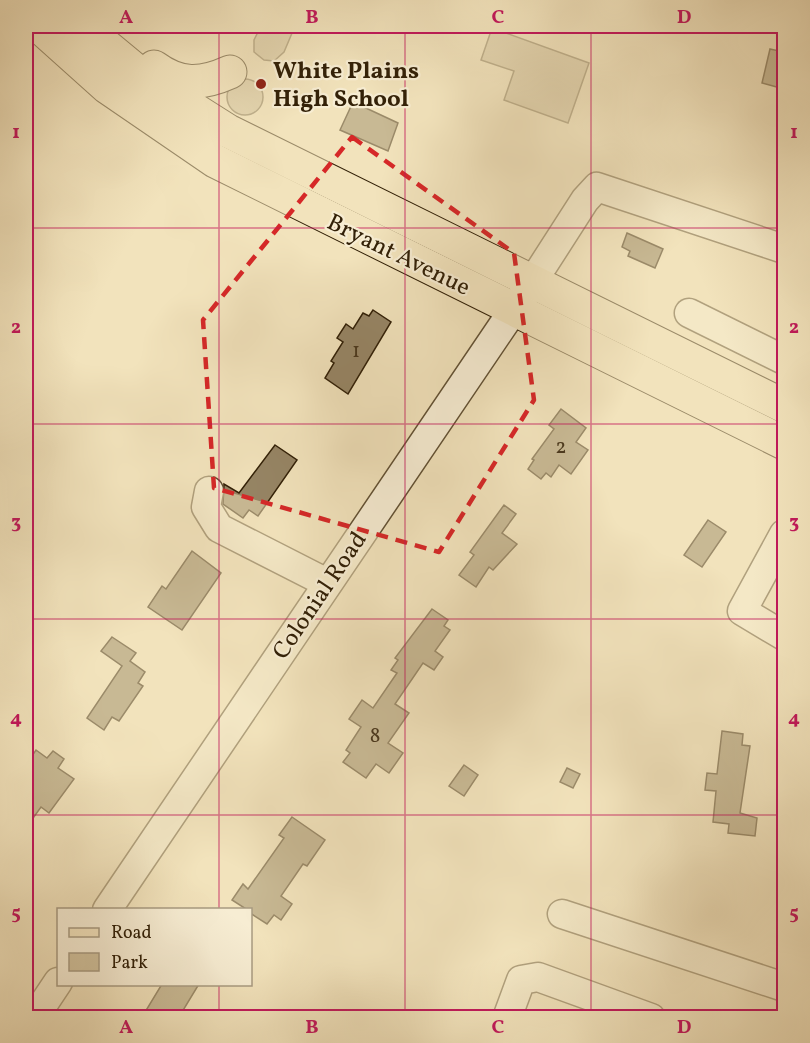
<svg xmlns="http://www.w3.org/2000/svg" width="810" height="1043" viewBox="0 0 810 1043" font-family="Vollkorn,serif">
  <rect width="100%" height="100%" fill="#f2e3bc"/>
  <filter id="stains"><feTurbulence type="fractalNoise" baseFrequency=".00333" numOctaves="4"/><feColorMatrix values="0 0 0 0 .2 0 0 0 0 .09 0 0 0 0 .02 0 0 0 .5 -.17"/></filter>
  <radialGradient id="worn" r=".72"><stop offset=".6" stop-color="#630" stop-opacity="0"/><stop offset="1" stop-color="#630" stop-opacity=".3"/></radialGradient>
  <g fill="#d1c29d" stroke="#827152" stroke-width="1.5">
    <path d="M203,26H237C228,39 215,32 203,26Z"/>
    <polygon points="261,26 295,26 284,52 274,61 264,60 254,52 254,40"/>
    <polygon points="492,28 589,63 568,123 504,100 514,71 481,60"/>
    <circle cx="245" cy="97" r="18"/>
  </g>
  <g fill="#968565" stroke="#322007" stroke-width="1.5">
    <polygon points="770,49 784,52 784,89 762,83"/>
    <polygon points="353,102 398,123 388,151 340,130"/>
    <polygon points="627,233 663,249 655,268 628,256 630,251 622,247"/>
    <polygon points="373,310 391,322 348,394 325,378 334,363 331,361 343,342 337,338 346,324 353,329 363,313 369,316"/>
    <polygon points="561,409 586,428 576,442 588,450 571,474 559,465 551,477 546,473 541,479 528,469 534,460 532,459 554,429 549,425"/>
    <polygon points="275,445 297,460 258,516 249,510 243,518 223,504 224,484 239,493"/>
    <polygon points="504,505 516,514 502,533 517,544 493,570 489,567 476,587 459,575 474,555 470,552"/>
    <polygon points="708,520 726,532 702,567 684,555"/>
    <polygon points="192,551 221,573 182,630 148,607 162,586 166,589"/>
    <polygon points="432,609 448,620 444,626 450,630 435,651 443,657 434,670 423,663 395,704 409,713 388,743 403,753 389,773 376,764 366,778 343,762 350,753 346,750 361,727 349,719 362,700 373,708 397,673 391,670 398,660 395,658"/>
    <polygon points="112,637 136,653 130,661 145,672 138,683 143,686 119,721 112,717 104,730 87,718 122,666 101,651"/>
    <polygon points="722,731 743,734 742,745 750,746 740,813 757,818 755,836 728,833 729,824 713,822 716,791 705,790 707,773 717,774"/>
    <polygon points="36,750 47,758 53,751 64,759 58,768 74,779 49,813 41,807 26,828 26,765"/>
    <polygon points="464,765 478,775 464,796 449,786"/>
    <polygon points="567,768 580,774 573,788 560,782"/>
    <polygon points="292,817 325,840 307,866 303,864 281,896 292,904 281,920 274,915 267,924 250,913 250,909 246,909 232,900 243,884 248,889 284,838 279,835"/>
    <polygon points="162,984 199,984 179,1017 142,1017"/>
  </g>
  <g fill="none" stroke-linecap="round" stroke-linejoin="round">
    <g stroke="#625134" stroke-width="31">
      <g id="minor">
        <polyline points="689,313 784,360"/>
        <polyline points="209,491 206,507 219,528 327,583"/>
        <polyline points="784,534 742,611 784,636"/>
        <polyline points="107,910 533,281 585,200 597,187 784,249"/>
        <polyline points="562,914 784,987"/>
        <polyline points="34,1018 58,982"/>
        <polyline points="507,1018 521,980 538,977 651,1018"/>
      </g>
    </g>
    <g stroke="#322007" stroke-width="35">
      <g id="major">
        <polyline points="39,26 107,87 215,161 784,443"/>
        <polyline points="82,26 146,79 228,131 784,406"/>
        <path d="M154,67C180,86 201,85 230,72"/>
      </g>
    </g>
    <use href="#minor" stroke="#f7edd3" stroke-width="28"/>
    <use href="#major" stroke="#f2e3bc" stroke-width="33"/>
  </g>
  <path d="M0 0H810V1043H0ZM352,137L514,253L534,400L439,552L214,488L203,320Z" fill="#f2e3bc" fill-opacity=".55" fill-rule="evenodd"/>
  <path fill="none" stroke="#d62828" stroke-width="4.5" stroke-dasharray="12 8" stroke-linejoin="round" d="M352,137L514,253L534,400L439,552L214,488L203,320Z"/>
  <path fill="none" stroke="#c2185b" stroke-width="1.5" stroke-opacity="0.55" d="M219,26V910M405,26V1018M591,26V1018M26,228H784M26,424H784M26,619H784M26,815H784M219,984V1018"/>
  <circle fill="#8f2418" stroke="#f7edd3" stroke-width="2" cx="261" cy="84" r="6"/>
  <g text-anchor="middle" stroke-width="4.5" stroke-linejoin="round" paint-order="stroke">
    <g font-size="21" fill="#4b391e">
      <text x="356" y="357">1</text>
      <text x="561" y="453">2</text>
      <text x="375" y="742">8</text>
    </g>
    <g font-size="24" font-weight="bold" fill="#322007" stroke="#f7edd3" text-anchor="start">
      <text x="273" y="78">White Plains<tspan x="273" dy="28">High School</tspan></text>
    </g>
    <g font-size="24" fill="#322007" stroke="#f7edd3">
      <text transform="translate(399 254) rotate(26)" y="8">Bryant Avenue</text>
      <text transform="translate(319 595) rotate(-56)" y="8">Colonial Road</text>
    </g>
  </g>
  <rect width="810" height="1043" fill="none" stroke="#f2e3bc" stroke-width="66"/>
  <rect x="57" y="908" width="195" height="78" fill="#f7edd3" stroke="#a89b81" stroke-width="1.5"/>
  <rect x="69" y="928" width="30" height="9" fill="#f2e3bc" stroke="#a89b81" stroke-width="1.5"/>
  <text x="111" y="938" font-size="18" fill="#322007">Road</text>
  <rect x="69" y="953" width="30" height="18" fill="#d1c29d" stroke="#a89b81" stroke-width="1.5"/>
  <text x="111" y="968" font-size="18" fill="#322007">Park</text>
  <rect x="33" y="33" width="744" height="977" fill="none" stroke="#c2185b" stroke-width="2"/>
  <g font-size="20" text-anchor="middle" font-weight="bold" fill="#c2185b">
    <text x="126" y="23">A</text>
    <text x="312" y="23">B</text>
    <text x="498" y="23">C</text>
    <text x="684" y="23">D</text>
    <text x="16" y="138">1</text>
    <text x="794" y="138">1</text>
    <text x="16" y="333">2</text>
    <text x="794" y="333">2</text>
    <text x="16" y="528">3</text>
    <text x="794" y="528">3</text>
    <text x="16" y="724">4</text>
    <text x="794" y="724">4</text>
    <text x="16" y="919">5</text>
    <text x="794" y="919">5</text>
    <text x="126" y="1033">A</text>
    <text x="312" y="1033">B</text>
    <text x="498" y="1033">C</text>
    <text x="684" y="1033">D</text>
  </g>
  <rect width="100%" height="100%" filter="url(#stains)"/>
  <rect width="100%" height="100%" fill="url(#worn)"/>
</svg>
